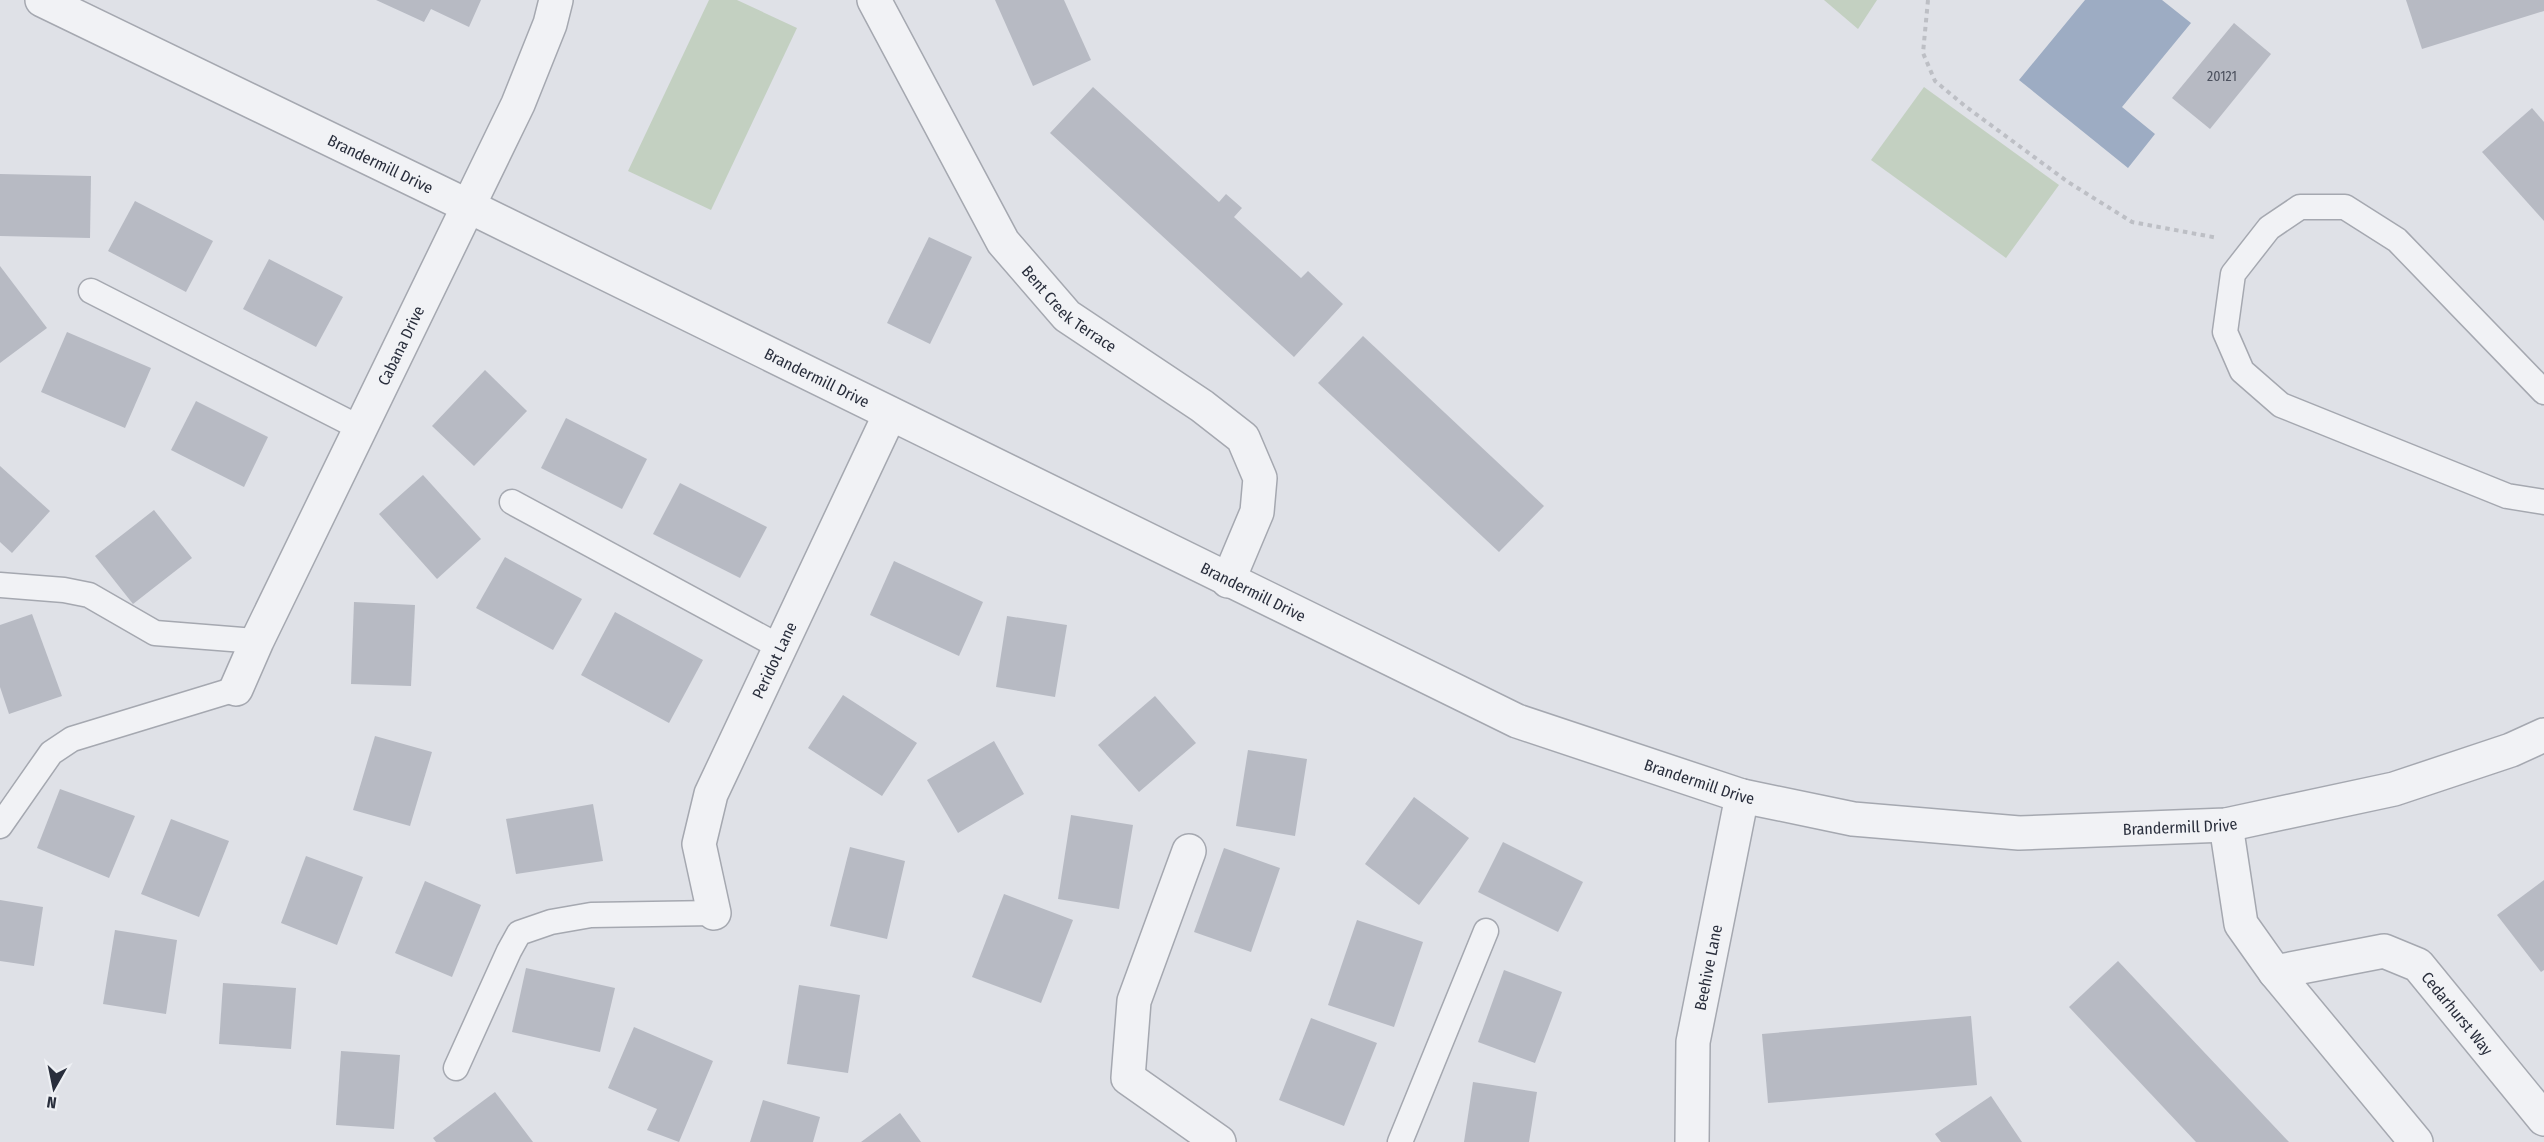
<svg xmlns="http://www.w3.org/2000/svg" width="2544" height="1142" viewBox="0 0 2544 1142" font-family="'Fira Sans Condensed',sans-serif">
  <rect width="100%" height="100%" fill="#dfe1e7"/>
  <g fill="#c3d0c1">
    <polygon points="709,0 737,0 797,28 711,210 628,171"/>
    <polygon points="1824,0 1877,0 1858,29"/>
    <polygon points="1924,87 2059,185 2006,258 1871,160"/>
  </g>
  <polygon fill="#9dacc3" points="2085,0 2162,0 2191,23 2122,107 2155,134 2128,168 2019,80"/>
  <g fill="#b7bac3">
    <polygon points="376,0 481,0 469,27 431,9 424,22"/>
    <polygon points="995,0 1064,0 1091,60 1033,86"/>
    <polygon points="2406,0 2544,0 2544,11 2422,49"/>
    <polygon points="2234,23 2271,54 2210,129 2172,98"/>
    <polygon points="1093,87 1219,202 1226,194 1242,208 1234,217 1301,278 1308,271 1343,304 1294,357 1050,133"/>
    <polygon points="2532,108 2544,122 2544,221 2482,152"/>
    <polygon points="0,174 91,176 90,238 0,236"/>
    <polygon points="135,201 213,241 186,292 108,251"/>
    <polygon points="929,237 972,257 930,344 887,323"/>
    <polygon points="269,259 343,297 316,347 243,309"/>
    <polygon points="0,266 47,328 0,363"/>
    <polygon points="67,332 151,368 125,428 41,392"/>
    <polygon points="1363,336 1544,506 1499,552 1318,383"/>
    <polygon points="485,370 527,411 474,466 432,426"/>
    <polygon points="196,401 268,437 244,487 171,450"/>
    <polygon points="566,418 647,459 622,509 541,468"/>
    <polygon points="0,466 50,511 12,553 0,542"/>
    <polygon points="423,475 481,539 437,579 379,514"/>
    <polygon points="680,483 767,527 740,578 653,534"/>
    <polygon points="154,510 192,558 133,604 95,556"/>
    <polygon points="505,557 582,599 553,650 476,608"/>
    <polygon points="894,561 983,602 959,656 870,615"/>
    <polygon points="354,602 415,605 411,686 351,684"/>
    <polygon points="615,612 703,660 669,723 581,675"/>
    <polygon points="32,614 62,696 9,714 0,687 0,625"/>
    <polygon points="1007,616 1067,625 1055,697 996,687"/>
    <polygon points="843,695 917,743 882,796 808,748"/>
    <polygon points="1155,696 1196,743 1139,792 1098,745"/>
    <polygon points="375,736 432,752 410,826 353,810"/>
    <polygon points="994,741 1024,794 958,833 927,780"/>
    <polygon points="1248,750 1307,759 1295,836 1236,826"/>
    <polygon points="60,789 135,816 109,878 37,848"/>
    <polygon points="1414,797 1469,838 1419,905 1365,864"/>
    <polygon points="593,804 603,861 516,874 506,819"/>
    <polygon points="1071,815 1133,825 1119,909 1058,899"/>
    <polygon points="171,819 229,841 199,917 141,894"/>
    <polygon points="1503,842 1583,882 1558,932 1478,892"/>
    <polygon points="850,847 905,861 887,939 830,926"/>
    <polygon points="1224,848 1280,868 1251,952 1194,932"/>
    <polygon points="306,856 363,877 337,945 281,923"/>
    <polygon points="2544,880 2544,970 2541,972 2497,915"/>
    <polygon points="425,881 481,905 452,977 395,953"/>
    <polygon points="1004,894 1073,920 1041,1003 972,977"/>
    <polygon points="0,900 43,907 34,966 0,961"/>
    <polygon points="1357,920 1423,942 1394,1027 1328,1005"/>
    <polygon points="115,930 177,940 166,1014 103,1004"/>
    <polygon points="2118,961 2289,1142 2196,1142 2069,1007"/>
    <polygon points="526,968 615,988 600,1052 512,1032"/>
    <polygon points="1504,970 1562,992 1535,1063 1478,1042"/>
    <polygon points="223,983 296,988 291,1049 219,1044"/>
    <polygon points="799,985 860,995 848,1073 787,1064"/>
    <polygon points="1971,1016 1977,1085 1768,1103 1762,1034"/>
    <polygon points="1311,1018 1377,1043 1344,1126 1279,1100"/>
    <polygon points="634,1027 713,1061 679,1142 647,1130 657,1109 608,1088"/>
    <polygon points="341,1051 400,1055 394,1129 336,1125"/>
    <polygon points="1473,1082 1537,1092 1529,1142 1464,1142"/>
    <polygon points="495,1092 533,1142 436,1142 433,1138"/>
    <polygon points="1991,1096 2022,1142 1941,1142 1935,1134"/>
    <polygon points="763,1100 820,1117 813,1142 750,1142"/>
    <polygon points="900,1113 921,1142 861,1142"/>
  </g>
  <g fill="none" stroke-linecap="round" stroke-linejoin="round">
    <g stroke="#a5a8b0" stroke-width="27">
      <g id="lane">
        <polyline points="91,291 360,428"/>
        <polyline points="2544,392 2397,240 2345,207 2300,207 2269,228 2233,274 2225,332 2242,371 2281,405 2507,496 2544,502"/>
        <polyline points="512,502 780,647"/>
        <polyline points="0,585 64,590 89,595 155,633 257,641"/>
        <polyline points="0,826 51,753 72,739 236,689"/>
        <polyline points="456,1068 509,951 519,933 551,922 591,915 714,913"/>
        <polyline points="1400,1142 1486,931"/>
      </g>
    </g>
    <g stroke="#a5a8b0" stroke-width="36">
      <g id="street">
        <path id="s1" d="M42,0L468,206L1517,721L1742,796L1853,819L2019,833L2226,825L2394,789L2511,750L2544,735"/>
        <path id="s2" d="M874,0L1003,242L1067,316L1202,406L1243,438L1260,478L1257,512L1228,581"/>
        <path id="s3" d="M236,689L257,641L518,104L550,24L556,0"/>
        <polyline points="2226,825 2241,924 2275,972 2416,1142"/>
        <polyline points="1189,851 1134,1001 1128,1078 1219,1142"/>
        <path id="s4" d="M714,913L699,844L711,794L890,414"/>
        <path id="s5" d="M2275,972L2384,951L2418,965L2544,1119"/>
        <path id="s6" d="M1692,1142L1693,1042L1742,796"/>
      </g>
    </g>
    <polyline stroke="#bdbfc5" stroke-width="4" stroke-dasharray="4.5 4.5" stroke-linecap="butt" points="1928,0 1923,53 1935,81 1965,106 2068,182 2132,222 2218,238"/>
    <use href="#lane" stroke="#f1f2f5" stroke-width="24"/>
    <use href="#street" stroke="#f1f2f5" stroke-width="33"/>
  </g>
  <g text-anchor="middle" stroke-width="4.5" stroke-linejoin="round" paint-order="stroke">
    <g font-size="14" fill="#4c515e">
      <text x="2222" y="81">20121</text>
    </g>
    <g font-size="16" fill="#292e3c" stroke="#eef0f4">
      <text dy="6" stroke="none"><textPath href="#s1" startOffset="376">Brandermill Drive</textPath></text>
      <text dy="6" stroke="none"><textPath href="#s2" startOffset="369">Bent Creek Terrace</textPath></text>
      <text dy="6" stroke="none"><textPath href="#s3" startOffset="381">Cabana Drive</textPath></text>
      <text dy="6" stroke="none"><textPath href="#s1" startOffset="862">Brandermill Drive</textPath></text>
      <text dy="6" stroke="none"><textPath href="#s1" startOffset="1348">Brandermill Drive</textPath></text>
      <text dy="6" stroke="none"><textPath href="#s4" startOffset="270">Peridot Lane</textPath></text>
      <text dy="6" stroke="none"><textPath href="#s1" startOffset="1834">Brandermill Drive</textPath></text>
      <text dy="6" stroke="none"><textPath href="#s1" startOffset="2320">Brandermill Drive</textPath></text>
      <text dy="6" stroke="none"><textPath href="#s6" startOffset="176">Beehive Lane</textPath></text>
      <text dy="6" stroke="none"><textPath href="#s5" startOffset="210">Cedarhurst Way</textPath></text>
    </g>
  </g>
  <g transform="translate(54 1088) rotate(189)" stroke="#eef0f4" stroke-width="4.5" paint-order="stroke">
  <path d="M0-4.5L10 22L0 15L-10 22Z" fill="#292e3c"/>
  <text y="-9" font-size="16" font-weight="bold" text-anchor="middle" fill="#292e3c">N</text>
  </g>
</svg>
